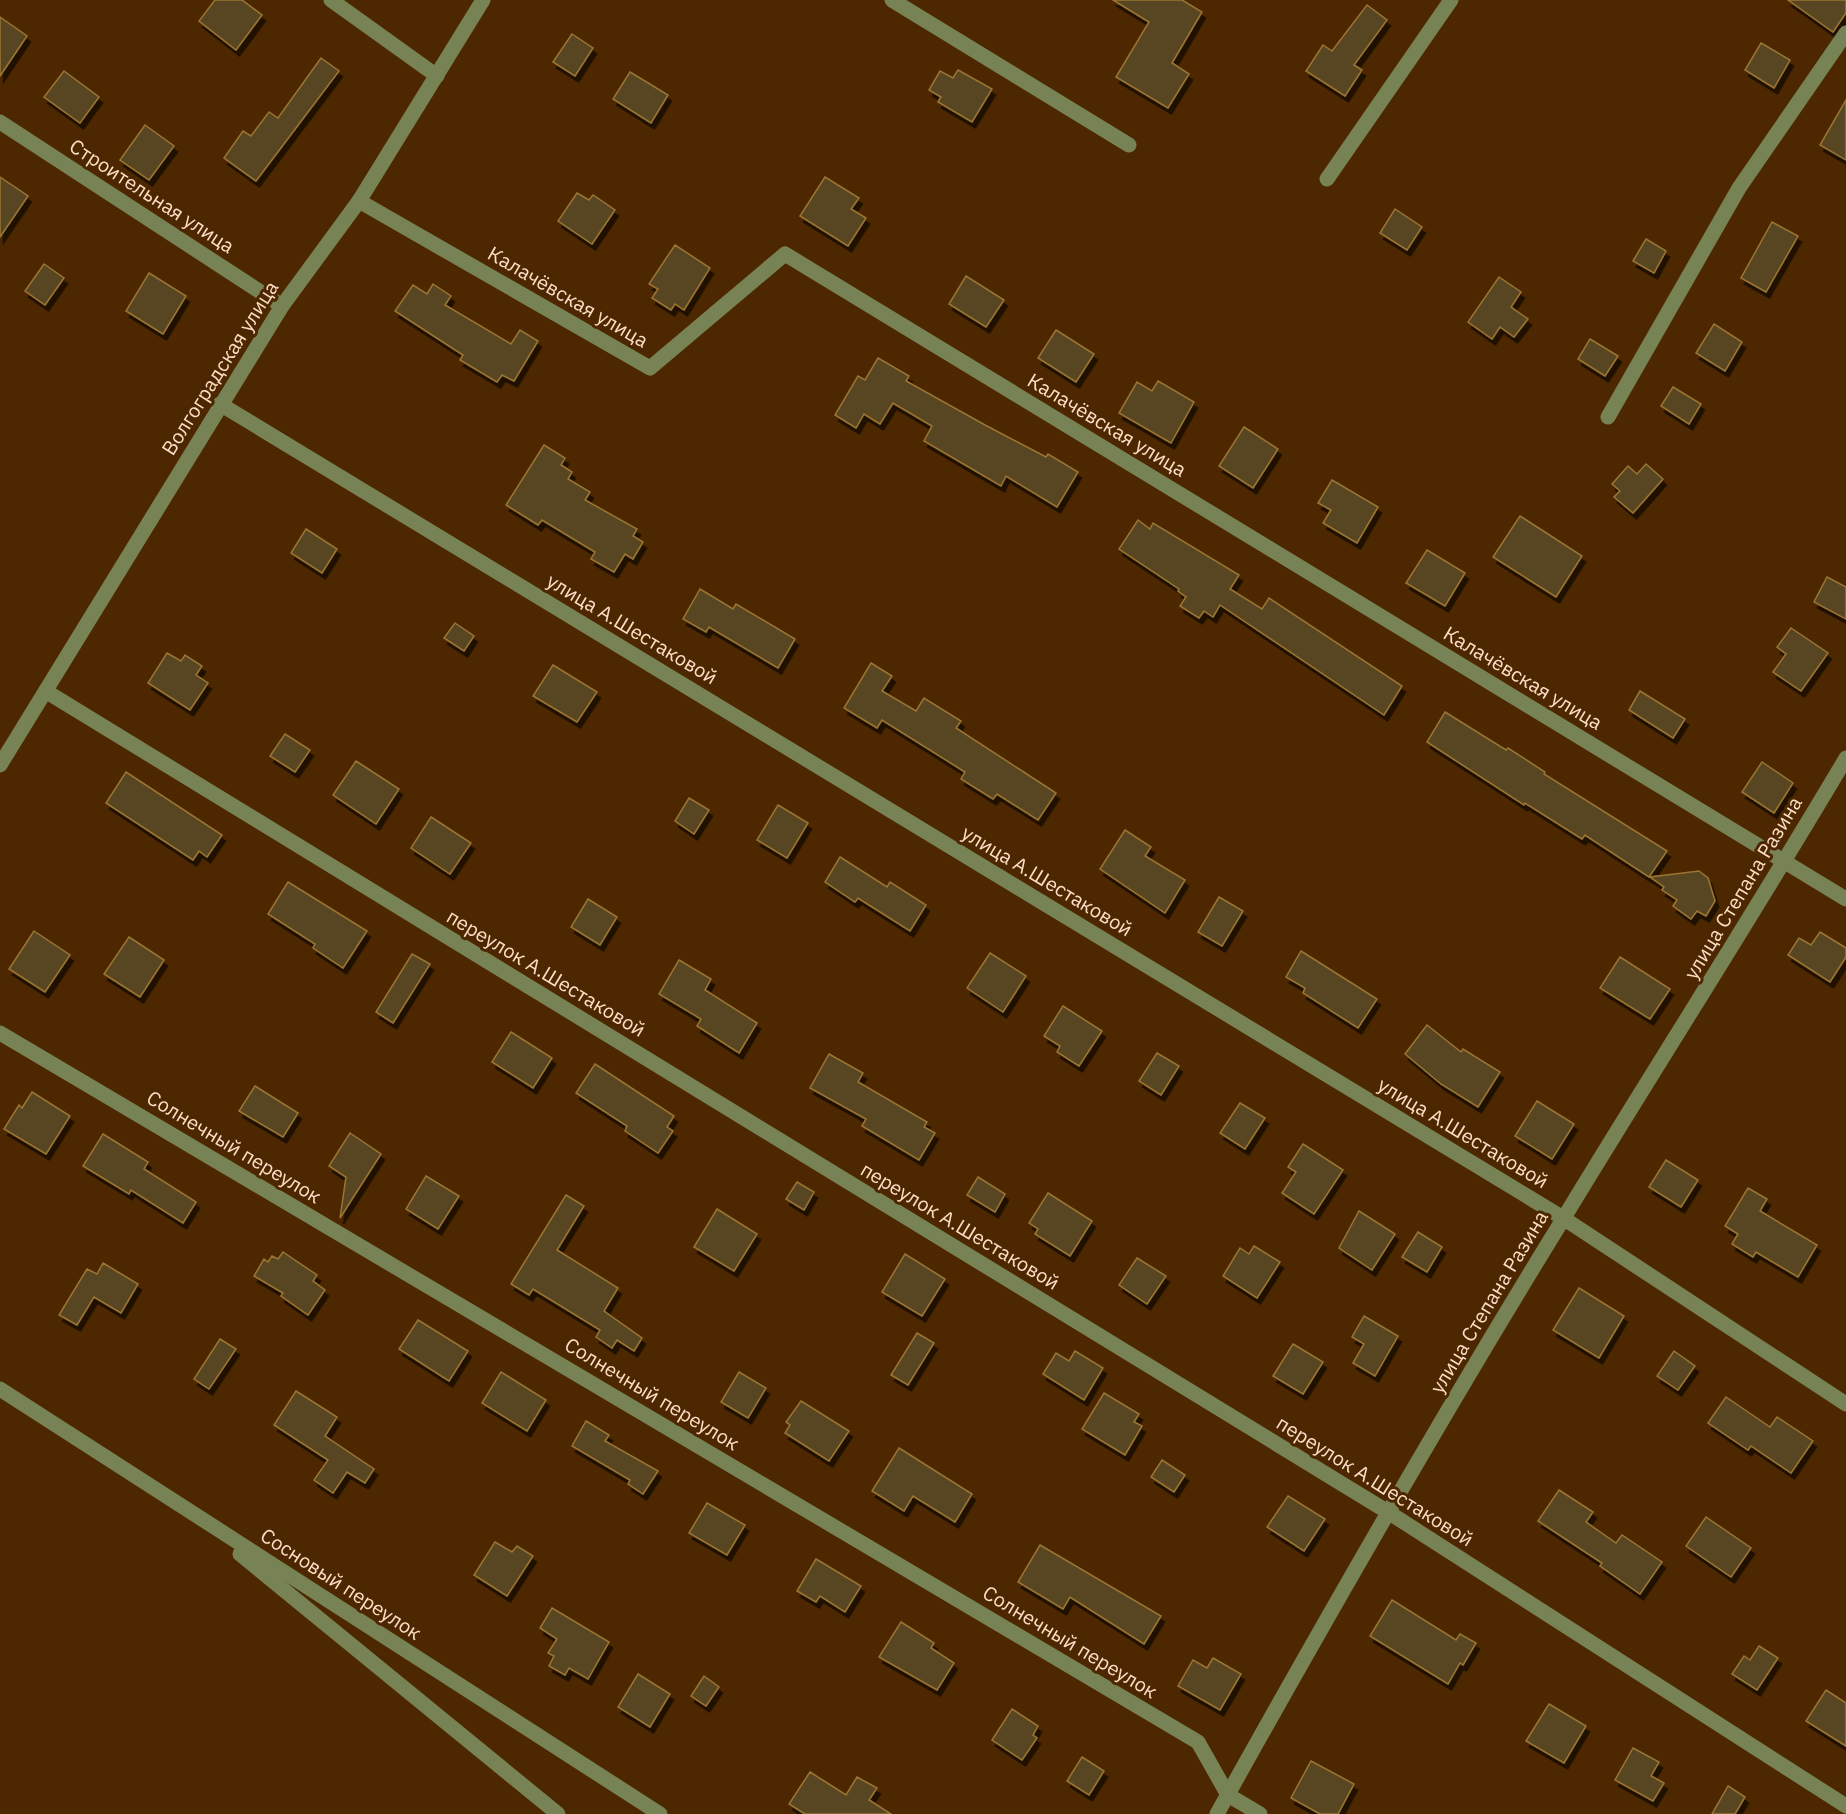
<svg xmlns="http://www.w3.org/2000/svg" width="1846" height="1814" viewBox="0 0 1846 1814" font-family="'IBM Plex Sans',sans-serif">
  <defs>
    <filter id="shadow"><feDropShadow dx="3.5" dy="6" stdDeviation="0" flood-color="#0009"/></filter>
  </defs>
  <rect width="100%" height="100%" fill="#4d2700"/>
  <g fill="#594420" stroke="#9a7634" stroke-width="1.5" filter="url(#shadow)">
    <polygon points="215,0 242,0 262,15 236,50 199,21"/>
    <polygon points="1113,0 1182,0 1202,12 1172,63 1189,74 1168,108 1116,77 1149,22"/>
    <polygon points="1788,0 1846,0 1846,13 1833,32"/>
    <polygon points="1367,5 1387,20 1354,65 1362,70 1345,96 1306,71 1323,45 1332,51"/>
    <polygon points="0,17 27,36 0,76"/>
    <polygon points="572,34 593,48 575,76 553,62"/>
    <polygon points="1761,43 1790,60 1774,88 1745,70"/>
    <polygon points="321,58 339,71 256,181 224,158 243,131 251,136 269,112 278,118"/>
    <polygon points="958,70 992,89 972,122 938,102 941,97 929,90 940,71 953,78"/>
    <polygon points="64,71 99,97 80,123 44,97"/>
    <polygon points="630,72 668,95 651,123 613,99"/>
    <polygon points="1846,100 1846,160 1820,145"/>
    <polygon points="145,125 174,146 149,180 120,160"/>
    <polygon points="0,177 28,196 0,237"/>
    <polygon points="825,177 859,198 851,209 866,218 848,246 800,216"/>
    <polygon points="577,193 589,200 593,195 615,210 592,244 558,221"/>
    <polygon points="1395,209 1422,227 1407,250 1380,233"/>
    <polygon points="1772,222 1798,236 1766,292 1741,278"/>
    <polygon points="1646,239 1666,251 1654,273 1633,261"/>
    <polygon points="675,245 710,268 684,310 675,304 671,310 652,298 658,289 649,284"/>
    <polygon points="44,264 64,278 45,305 25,291"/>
    <polygon points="149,273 186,296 163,334 126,311"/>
    <polygon points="966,276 1004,300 986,327 949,304"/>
    <polygon points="1499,277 1521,292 1511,307 1528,319 1514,337 1500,327 1492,339 1468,322"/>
    <polygon points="433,284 451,296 445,305 511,344 520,330 538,341 514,381 502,375 497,382 460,360 463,355 395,311 413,285 427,294"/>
    <polygon points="1714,324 1742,342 1725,371 1696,353"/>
    <polygon points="1056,330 1094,354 1076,382 1038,358"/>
    <polygon points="1590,339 1618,356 1605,376 1578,359"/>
    <polygon points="878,358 909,376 906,381 985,425 1046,457 1048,454 1078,472 1057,507 1006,476 1001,486 924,441 932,426 893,403 880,424 864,414 856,428 835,415 858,376 865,380"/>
    <polygon points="1158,381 1194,402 1171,443 1119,413 1137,382 1152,391"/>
    <polygon points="1673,387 1701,404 1689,424 1661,406"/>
    <polygon points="1244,427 1278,449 1253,488 1219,466"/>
    <polygon points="544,445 565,458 561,465 572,472 568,479 590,492 585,500 637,529 633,536 643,542 633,559 625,554 614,572 591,559 595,552 542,520 538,525 506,505"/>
    <polygon points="1646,464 1663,479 1633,513 1614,497 1620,491 1612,484 1628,466 1637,474"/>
    <polygon points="1332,480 1378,507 1357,543 1323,523 1331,510 1318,503"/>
    <polygon points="1520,516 1582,556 1556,597 1493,557"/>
    <polygon points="1138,520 1150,529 1153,523 1239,575 1230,589 1262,609 1269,598 1402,686 1384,715 1220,605 1213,617 1204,611 1199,618 1180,606 1186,597 1178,591 1179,589 1119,549"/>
    <polygon points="306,529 337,549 322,573 291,553"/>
    <polygon points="1427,550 1465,573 1445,606 1406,583"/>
    <polygon points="1827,577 1846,587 1846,619 1814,602"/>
    <polygon points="700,589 733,609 736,604 795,639 778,668 709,627 706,632 683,619"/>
    <polygon points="455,623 474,636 464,651 444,638"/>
    <polygon points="1791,628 1828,653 1801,691 1773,672 1786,654 1777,647"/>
    <polygon points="167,653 181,661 185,655 202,666 196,675 208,683 190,710 148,683"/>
    <polygon points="871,663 892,676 882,691 916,711 924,698 961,721 956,728 1056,793 1038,820 997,794 993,799 961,779 965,772 882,720 877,728 844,708"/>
    <polygon points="553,665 597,692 577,722 533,696"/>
    <polygon points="1640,691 1685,719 1673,738 1629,710"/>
    <polygon points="1445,712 1506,750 1508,748 1545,772 1544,774 1667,851 1649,877 1585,835 1582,839 1525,803 1524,805 1427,742"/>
    <polygon points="285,734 310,750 295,772 270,756"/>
    <polygon points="356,761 399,789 376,824 333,795"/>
    <polygon points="1762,762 1793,783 1774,813 1742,792"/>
    <polygon points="126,772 222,835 207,857 199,851 193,860 106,803"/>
    <polygon points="689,798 709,810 694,834 675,821"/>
    <polygon points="778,805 808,823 787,858 757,840"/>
    <polygon points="431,817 471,843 450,874 411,848"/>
    <polygon points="1125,830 1151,847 1145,856 1185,880 1165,913 1100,869"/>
    <polygon points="840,857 887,887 890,882 926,905 910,931 858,898 855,902 825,882"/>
    <polygon points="1699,871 1708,878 1715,901 1706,916 1697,911 1691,919 1673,906 1677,900 1662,890 1664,887 1650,877"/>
    <polygon points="288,882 367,931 343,968 313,948 315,944 268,914"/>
    <polygon points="1219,897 1243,911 1222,946 1198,932"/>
    <polygon points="588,899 617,917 600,945 571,927"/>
    <polygon points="34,931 70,955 45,992 9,969"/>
    <polygon points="1820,932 1846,948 1846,957 1830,982 1788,955 1799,938 1811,945"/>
    <polygon points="129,937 164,960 140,997 104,974"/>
    <polygon points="1301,951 1377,999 1358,1028 1303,993 1305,988 1286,977"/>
    <polygon points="990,953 1026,976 1003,1012 967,988"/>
    <polygon points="412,954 430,964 393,1023 376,1012"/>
    <polygon points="1620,957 1670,989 1650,1019 1600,988"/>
    <polygon points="679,960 711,979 705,990 757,1023 739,1053 697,1026 701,1019 659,994"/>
    <polygon points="1063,1006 1102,1031 1079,1066 1057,1052 1060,1046 1044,1036"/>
    <polygon points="1427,1025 1461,1052 1463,1049 1500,1072 1478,1107 1441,1084 1405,1054"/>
    <polygon points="511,1032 552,1058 533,1088 492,1062"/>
    <polygon points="1157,1053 1179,1066 1161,1095 1139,1081"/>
    <polygon points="829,1054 863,1073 858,1082 927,1122 924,1127 935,1133 919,1160 862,1126 866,1119 810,1088"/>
    <polygon points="595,1064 674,1116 667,1127 673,1131 658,1153 625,1131 627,1126 576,1093"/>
    <polygon points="255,1086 298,1113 283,1137 239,1111"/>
    <polygon points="32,1092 70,1116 46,1154 4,1129 19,1105 22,1108"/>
    <polygon points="1537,1101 1574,1124 1552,1159 1515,1136"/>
    <polygon points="1240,1103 1265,1118 1245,1149 1220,1133"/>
    <polygon points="350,1133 381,1154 340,1218 346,1177 329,1166"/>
    <polygon points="103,1134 148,1162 144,1169 196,1202 183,1223 131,1190 129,1194 83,1166"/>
    <polygon points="1303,1144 1343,1170 1314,1214 1282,1193 1296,1172 1288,1167"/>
    <polygon points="1666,1160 1698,1180 1681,1207 1649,1187"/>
    <polygon points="426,1176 459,1196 438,1229 406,1209"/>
    <polygon points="978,1177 1005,1194 995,1212 967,1195"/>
    <polygon points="797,1182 814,1192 804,1210 786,1199"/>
    <polygon points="1748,1188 1767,1199 1760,1211 1817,1245 1798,1277 1756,1252 1753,1257 1732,1244 1738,1234 1725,1226"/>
    <polygon points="1048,1193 1092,1221 1070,1256 1035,1234 1038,1229 1029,1223"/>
    <polygon points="566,1195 584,1206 557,1250 618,1288 604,1311 642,1338 634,1351 617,1340 612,1348 596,1337 600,1330 533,1289 529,1295 511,1284"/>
    <polygon points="717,1209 757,1234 734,1271 694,1247"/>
    <polygon points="1359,1211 1395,1234 1372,1270 1339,1248"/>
    <polygon points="1418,1232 1442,1247 1427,1272 1402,1257"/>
    <polygon points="1254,1246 1280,1262 1257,1298 1223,1276 1240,1248 1249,1254"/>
    <polygon points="283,1252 317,1275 313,1281 325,1290 308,1315 281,1296 283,1293 254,1276 264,1259 268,1262 272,1256 278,1259"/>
    <polygon points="905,1254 945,1279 922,1316 882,1292"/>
    <polygon points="1137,1258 1166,1276 1147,1304 1119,1285"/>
    <polygon points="103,1263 138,1284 121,1313 94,1297 77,1325 59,1315 87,1269 97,1274"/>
    <polygon points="1579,1288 1624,1316 1599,1358 1553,1330"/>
    <polygon points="1364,1316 1398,1336 1375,1376 1353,1363 1364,1344 1352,1337"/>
    <polygon points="418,1320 468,1351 449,1381 399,1349"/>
    <polygon points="917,1333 934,1343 908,1385 891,1375"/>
    <polygon points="220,1339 236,1349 209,1389 194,1379"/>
    <polygon points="1293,1344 1323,1362 1303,1394 1273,1376"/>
    <polygon points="1075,1351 1103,1368 1084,1400 1043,1374 1056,1353 1069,1361"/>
    <polygon points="1674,1351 1695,1366 1678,1390 1657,1376"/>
    <polygon points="501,1372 546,1400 527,1431 482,1403"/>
    <polygon points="739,1372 766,1388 748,1418 721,1402"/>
    <polygon points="296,1391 337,1417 325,1436 374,1469 365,1483 347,1472 333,1493 314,1480 328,1460 274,1425"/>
    <polygon points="1104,1393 1139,1414 1134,1422 1142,1426 1125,1455 1082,1429"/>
    <polygon points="1726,1397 1770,1427 1777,1417 1813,1441 1791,1473 1751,1446 1748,1450 1708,1423"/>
    <polygon points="801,1401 849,1431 829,1461 785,1433 790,1425 786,1422"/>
    <polygon points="586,1421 609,1435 605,1441 658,1471 643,1494 628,1484 630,1480 572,1446"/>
    <polygon points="899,1448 972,1494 955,1522 913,1496 904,1511 872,1491"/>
    <polygon points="1162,1460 1185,1475 1174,1492 1151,1477"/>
    <polygon points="1559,1490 1593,1512 1586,1522 1616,1543 1622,1535 1662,1562 1640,1594 1600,1566 1602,1563 1538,1521"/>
    <polygon points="1288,1496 1325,1519 1304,1551 1267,1527"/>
    <polygon points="707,1503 745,1525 727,1555 689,1533"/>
    <polygon points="1706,1517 1751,1548 1731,1577 1686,1546"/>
    <polygon points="495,1542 512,1552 517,1546 533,1556 507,1596 474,1575"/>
    <polygon points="1040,1545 1161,1616 1144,1644 1070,1597 1063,1609 1018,1582"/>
    <polygon points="816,1559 861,1586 845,1612 820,1596 816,1602 797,1591"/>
    <polygon points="1392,1600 1456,1640 1460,1634 1476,1643 1463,1665 1460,1663 1448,1684 1370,1636"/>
    <polygon points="552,1608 609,1642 588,1679 569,1668 565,1675 549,1666 554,1656 548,1653 557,1639 540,1628"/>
    <polygon points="901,1622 934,1643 931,1648 954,1663 937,1690 879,1657"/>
    <polygon points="1759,1646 1778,1658 1757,1690 1732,1674 1744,1656 1750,1660"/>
    <polygon points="1213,1658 1241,1674 1220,1710 1178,1686 1193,1660 1207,1668"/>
    <polygon points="638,1674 670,1694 650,1727 618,1707"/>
    <polygon points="704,1676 719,1687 706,1706 691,1696"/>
    <polygon points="1826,1690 1846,1703 1846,1746 1806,1721"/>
    <polygon points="1549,1704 1586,1726 1564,1763 1526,1741"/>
    <polygon points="1012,1709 1038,1726 1033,1735 1037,1738 1022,1760 992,1740"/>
    <polygon points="1633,1748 1659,1762 1651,1776 1664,1783 1653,1801 1615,1780"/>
    <polygon points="1082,1757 1104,1771 1089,1795 1067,1781"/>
    <polygon points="1311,1761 1354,1784 1338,1814 1320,1814 1291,1798"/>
    <polygon points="810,1772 846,1795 857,1777 877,1788 869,1800 891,1814 805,1814 789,1804"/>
    <polygon points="1728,1786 1745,1797 1735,1814 1712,1814"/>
  </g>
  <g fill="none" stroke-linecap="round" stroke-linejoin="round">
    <g stroke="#778355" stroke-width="15">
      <polyline points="331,0 437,76"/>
      <polyline points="892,0 1129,145"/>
      <polyline points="0,122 282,306"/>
      <polyline points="1327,179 1451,0"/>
      <polyline points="359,201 650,368 785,254 1846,899"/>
      <polyline points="220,404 1563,1218 1846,1404"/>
      <polyline points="1608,417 1739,188 1846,33"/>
      <polyline points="47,692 1388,1512 1846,1806"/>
      <polyline points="0,765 282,306 359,201 483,0"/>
      <polyline points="0,1033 1198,1742 1228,1795 1260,1814"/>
      <polyline points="0,1389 660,1814"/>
      <polyline points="240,1554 558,1814"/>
      <path d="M1217,1814C1329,1613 1444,1412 1565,1216C1658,1063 1755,912 1846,758"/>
    </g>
  </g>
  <g text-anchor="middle" stroke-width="6" stroke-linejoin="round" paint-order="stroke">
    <g font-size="20" fill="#fddec6" stroke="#4d2700">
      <text transform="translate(152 196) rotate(33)" y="7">Строительная улица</text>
      <text transform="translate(568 297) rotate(30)" y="7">Калачёвская улица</text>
      <text transform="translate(220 368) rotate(-58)" y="7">Волгоградская улица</text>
      <text transform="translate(1107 425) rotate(31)" y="7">Калачёвская улица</text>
      <text transform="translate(632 629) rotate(31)" y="7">улица А.Шестаковой</text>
      <text transform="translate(1523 678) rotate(31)" y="7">Калачёвская улица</text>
      <text transform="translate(1047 881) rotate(31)" y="7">улица А.Шестаковой</text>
      <text transform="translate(1743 888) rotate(-59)" y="7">улица Степана Разина</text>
      <text transform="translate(546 973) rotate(31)" y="7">переулок А.Шестаковой</text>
      <text transform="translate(1463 1133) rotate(31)" y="7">улица А.Шестаковой</text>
      <text transform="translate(234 1147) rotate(31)" y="7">Солнечный переулок</text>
      <text transform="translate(960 1226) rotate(31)" y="7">переулок А.Шестаковой</text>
      <text transform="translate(1489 1302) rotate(-59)" y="7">улица Степана Разина</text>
      <text transform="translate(652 1394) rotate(31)" y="7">Солнечный переулок</text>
      <text transform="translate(1375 1481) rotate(32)" y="7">переулок А.Шестаковой</text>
      <text transform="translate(341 1584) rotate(33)" y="7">Сосновый переулок</text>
      <text transform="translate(1070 1642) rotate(31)" y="7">Солнечный переулок</text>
    </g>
  </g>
</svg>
